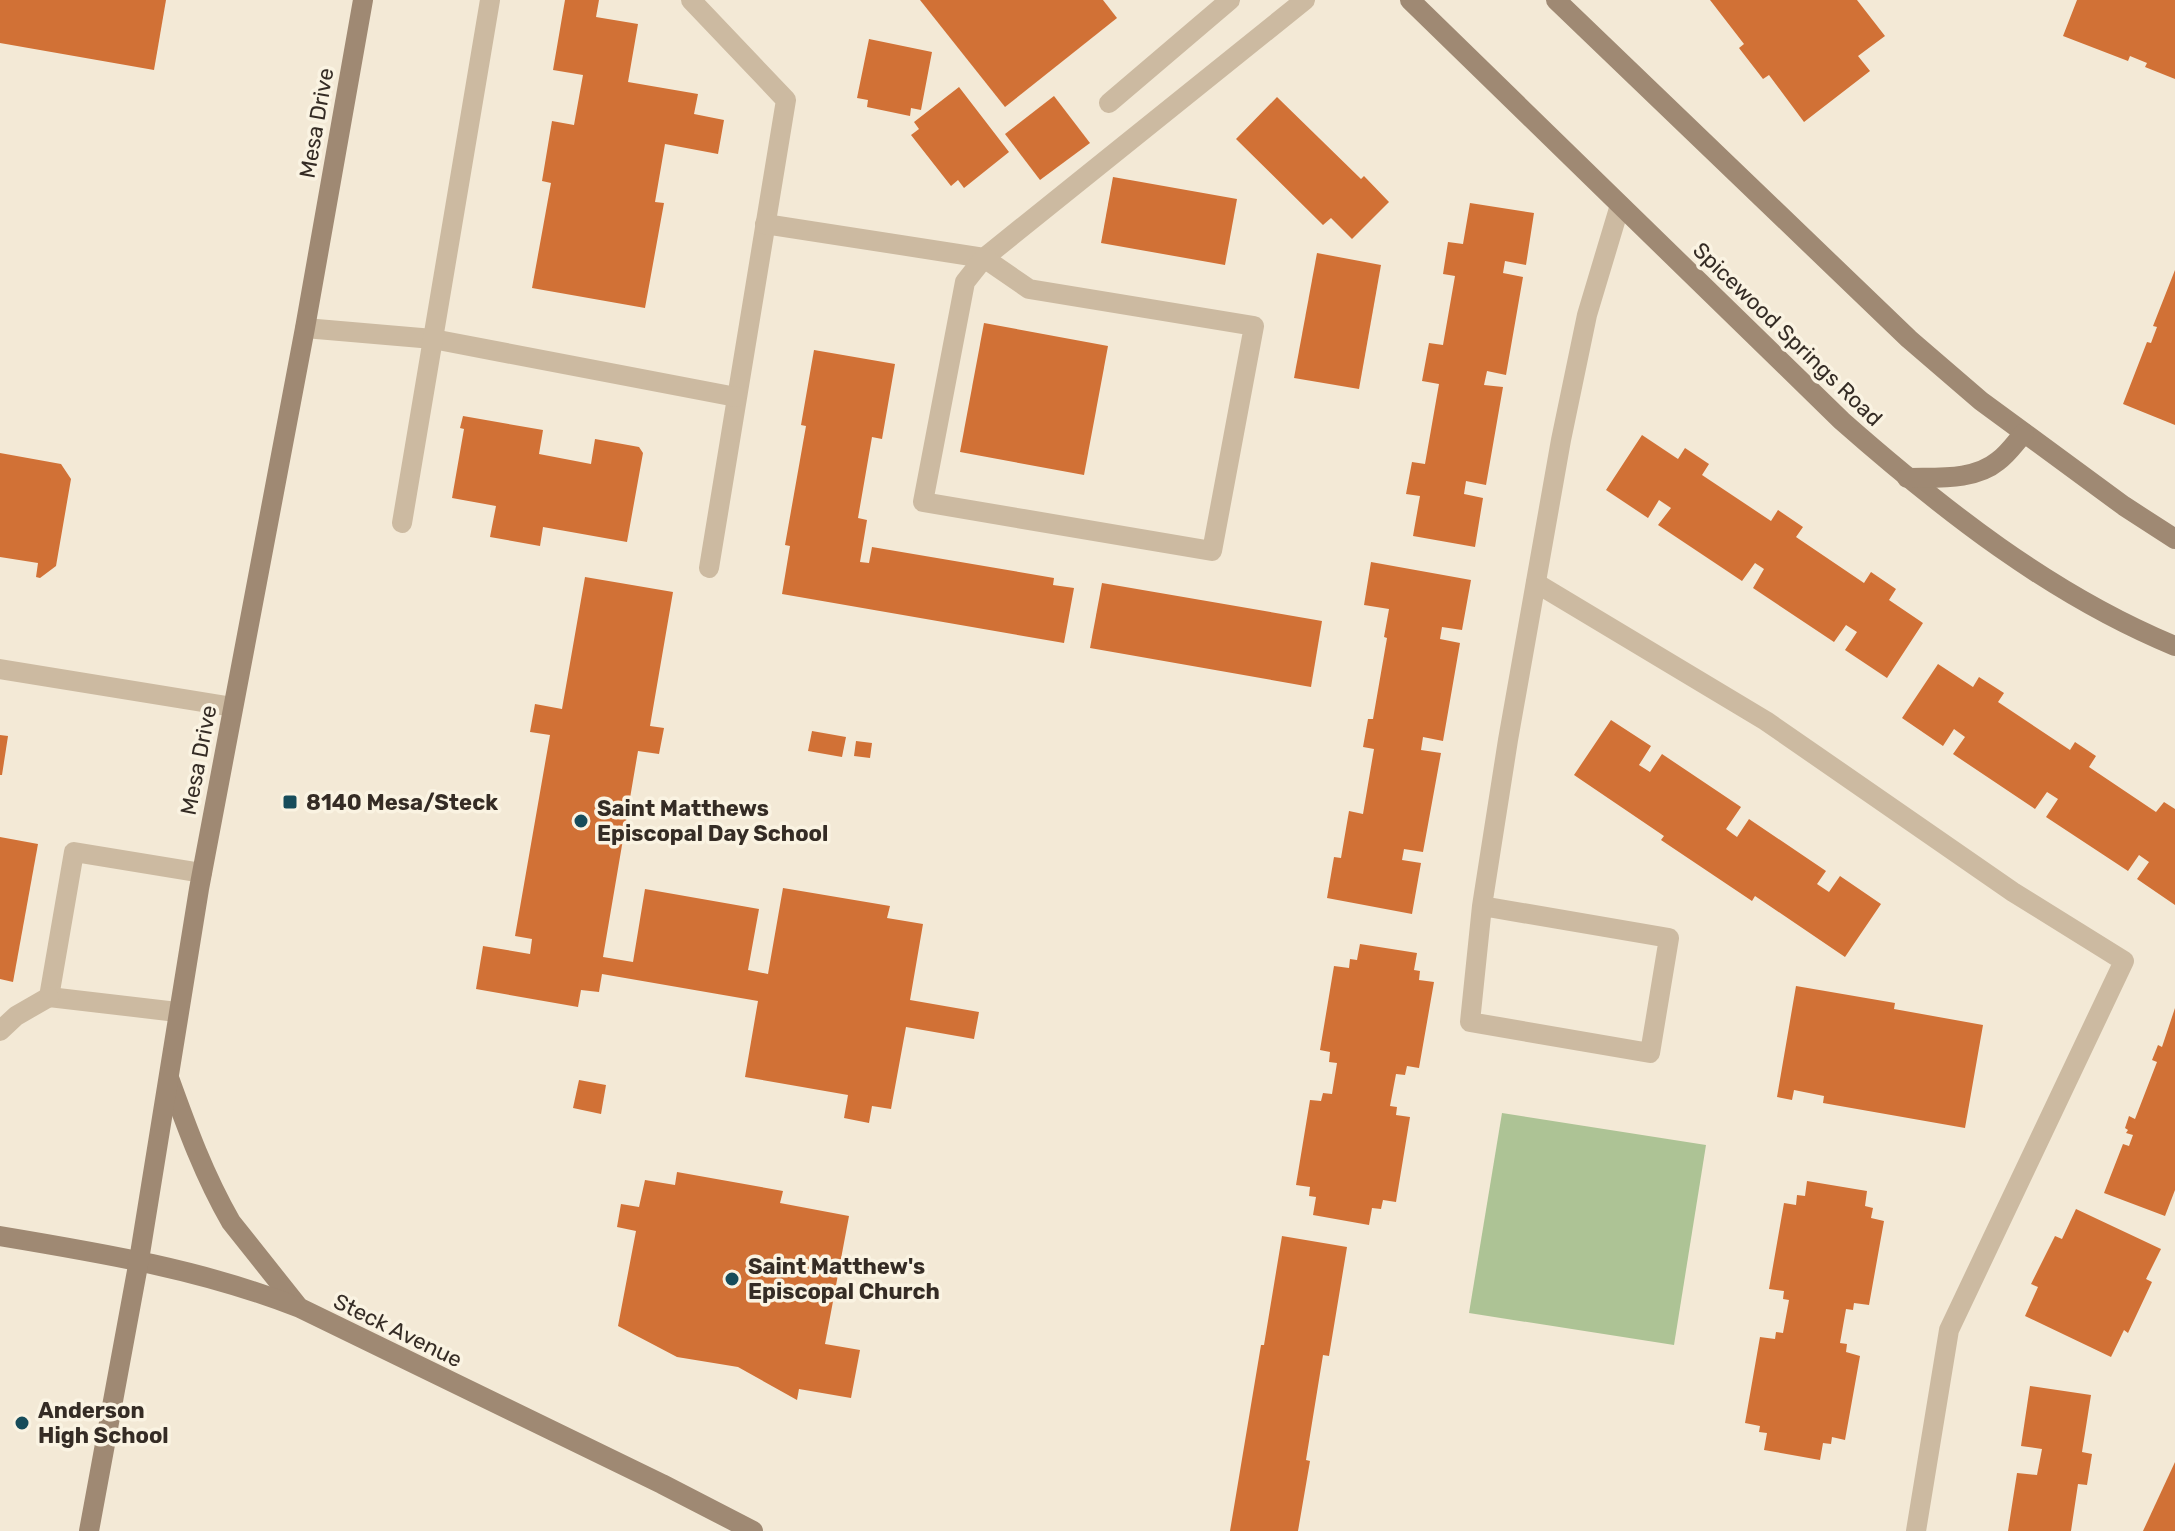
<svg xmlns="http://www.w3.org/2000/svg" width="2175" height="1531" viewBox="0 0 2175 1531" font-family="Rubik,sans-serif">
  <rect width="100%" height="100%" fill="#f3e9d6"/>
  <polygon fill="#adc395" points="1502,1113 1706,1145 1674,1345 1469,1313"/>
  <g fill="#d17136">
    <polygon points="0,0 166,0 154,70 0,43"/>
    <polygon points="565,0 599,0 596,17 638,24 628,82 698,94 694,114 724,120 718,154 665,144 655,202 664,203 645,308 532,288 551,183 542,181 552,121 574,125 583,75 553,70"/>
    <polygon points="920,0 1103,0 1117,18 1005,107"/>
    <polygon points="1710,0 1857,0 1885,36 1858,56 1870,71 1804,122 1769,75 1763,79 1739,48 1744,44"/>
    <polygon points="2077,0 2175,0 2175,79 2145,67 2147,63 2130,56 2128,61 2063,36"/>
    <polygon points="869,39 932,52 921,110 911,108 910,116 867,107 868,100 857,98"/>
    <polygon points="959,87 1009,152 964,188 958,180 951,186 911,135 919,129 914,122"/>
    <polygon points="1054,96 1090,143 1040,180 1005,134"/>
    <polygon points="1277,97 1361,179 1364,176 1389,202 1352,239 1331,218 1323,225 1236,139"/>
    <polygon points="1113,177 1237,199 1225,265 1101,243"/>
    <polygon points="1470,203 1534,213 1526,265 1505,261 1503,273 1523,277 1506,375 1487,371 1484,385 1503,387 1486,485 1466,481 1464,494 1483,498 1475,547 1413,536 1420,496 1406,494 1412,462 1425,464 1439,384 1422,381 1429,343 1443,345 1455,276 1443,274 1448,242 1463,244"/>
    <polygon points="1317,253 1381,265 1359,389 1294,378"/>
    <polygon points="2175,270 2175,425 2123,404 2147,342 2151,343 2157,327 2153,326"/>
    <polygon points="984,323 1108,346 1084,475 960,452"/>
    <polygon points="814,350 895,364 882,439 872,437 858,518 867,520 860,562 869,563 872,547 1054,578 1053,585 1074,588 1064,643 782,594 790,546 785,545 806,426 801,425"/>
    <polygon points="463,416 543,430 539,454 591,464 595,439 639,447 643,453 627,542 543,527 540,546 490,537 496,506 452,498 464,429 460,428"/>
    <polygon points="1642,435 1678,459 1685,448 1709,464 1702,475 1771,521 1778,510 1803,527 1796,537 1864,583 1871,572 1896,589 1889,600 1923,623 1887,678 1845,650 1857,632 1846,625 1834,642 1753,588 1764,569 1755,563 1742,581 1658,525 1671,508 1659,500 1648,518 1606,490"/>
    <polygon points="0,453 61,464 71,479 56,566 40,578 36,577 38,563 0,557"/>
    <polygon points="1371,562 1471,580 1462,630 1442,627 1440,639 1460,643 1443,741 1423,737 1421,750 1441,753 1423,852 1404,849 1402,860 1421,863 1412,914 1327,898 1334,857 1341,858 1349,811 1363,814 1374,749 1363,747 1368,719 1373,719 1387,638 1384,637 1389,609 1364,605"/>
    <polygon points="585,577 673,592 650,726 664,728 659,754 638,751 603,957 633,962 645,889 759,909 748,970 768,974 783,888 890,906 887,918 923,924 910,1000 979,1012 974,1039 906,1027 891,1109 872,1106 869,1123 844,1118 848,1095 745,1077 758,1001 602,974 599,992 581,990 578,1007 476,989 483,946 530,954 532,939 515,936 550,735 530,732 535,704 562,709"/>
    <polygon points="1102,583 1322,621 1311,687 1090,648"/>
    <polygon points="1938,664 1973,687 1979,677 2004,693 1998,702 2070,750 2075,742 2096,756 2089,767 2156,812 2164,802 2175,809 2175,905 2137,879 2149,862 2139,855 2128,871 2046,817 2058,799 2047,792 2035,809 1953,754 1965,737 1954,729 1943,746 1902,718"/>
    <polygon points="1611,720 1651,746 1639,765 1650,772 1662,754 1741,807 1726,829 1737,837 1749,819 1826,871 1817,884 1829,892 1840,876 1881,904 1845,957 1755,896 1752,901 1661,840 1664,836 1574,775"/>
    <polygon points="812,731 846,737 842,757 808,751"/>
    <polygon points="0,735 8,736 2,775 0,775"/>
    <polygon points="856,741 872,743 870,758 854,756"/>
    <polygon points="0,837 38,844 13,982 0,979"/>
    <polygon points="1360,944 1417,953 1414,970 1420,971 1419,980 1434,982 1419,1068 1407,1066 1405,1075 1396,1074 1390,1106 1397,1107 1396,1115 1410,1117 1396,1202 1383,1200 1381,1209 1372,1208 1369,1225 1313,1215 1316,1197 1309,1196 1310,1187 1296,1185 1310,1100 1321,1101 1323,1093 1332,1094 1337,1063 1329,1062 1330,1052 1320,1050 1334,966 1349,968 1350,959 1357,960"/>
    <polygon points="1796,986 1895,1003 1894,1009 1983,1025 1965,1128 1823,1103 1824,1096 1794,1090 1792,1100 1777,1097"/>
    <polygon points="2175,1008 2175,1190 2165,1216 2104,1193 2123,1144 2129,1146 2133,1135 2126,1133 2128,1130 2125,1128 2129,1116 2135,1119 2157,1062 2152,1060 2158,1045 2162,1047"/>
    <polygon points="579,1080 606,1085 601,1114 573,1108"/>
    <polygon points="677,1172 783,1191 780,1203 849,1216 825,1344 860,1350 851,1398 799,1389 797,1400 738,1367 677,1357 618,1326 636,1231 617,1227 621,1204 639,1207 645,1180 675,1185"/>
    <polygon points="1807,1181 1867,1191 1865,1206 1873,1208 1871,1218 1884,1221 1869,1305 1854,1303 1853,1310 1846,1309 1840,1343 1847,1344 1846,1352 1860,1356 1845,1440 1832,1437 1831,1444 1823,1443 1820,1460 1764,1450 1767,1433 1759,1432 1760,1426 1745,1423 1760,1337 1775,1339 1776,1332 1783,1333 1789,1300 1783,1299 1784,1291 1769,1289 1784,1203 1796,1205 1797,1195 1805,1196"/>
    <polygon points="2076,1209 2161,1249 2146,1279 2152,1282 2128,1333 2124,1330 2111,1357 2025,1316 2038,1287 2031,1284 2055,1236 2062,1239"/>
    <polygon points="1282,1236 1347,1247 1329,1356 1323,1355 1306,1460 1310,1461 1298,1531 1230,1531 1261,1345 1264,1345"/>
    <polygon points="2030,1386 2091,1395 2082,1452 2092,1454 2087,1485 2078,1484 2071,1531 2008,1531 2017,1473 2037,1475 2042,1449 2021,1446"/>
    <polygon points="2175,1462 2175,1531 2143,1531"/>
  </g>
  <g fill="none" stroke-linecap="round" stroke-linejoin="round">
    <g stroke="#ccbaa1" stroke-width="20">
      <polyline points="691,0 786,100 709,568"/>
      <polyline points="1109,103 1230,0"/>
      <polyline points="765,224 984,258 1305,0"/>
      <polygon points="984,258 1029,289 1254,326 1212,551 923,502 965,282"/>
      <polyline points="305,328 433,339 736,397"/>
      <polyline points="402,523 490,0"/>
      <polyline points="1536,583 1766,721 2013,892 2124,961 1949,1330 1916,1531"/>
      <polyline points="0,669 233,707"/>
      <polyline points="1482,906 1470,1022 1650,1053 1669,938 1482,906 1508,740 1561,440 1587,315 1620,205"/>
      <polyline points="177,1012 49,997 74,852 202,873"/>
      <polyline points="0,1031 16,1016 49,997"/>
    </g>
    <g stroke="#9f8973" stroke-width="20">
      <path d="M1410,0L1842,421C1942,509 2051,595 2175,646"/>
      <polyline points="1556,0 1909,339 1981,401 2124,506 2175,539"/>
      <path d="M1907,478C1936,477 1974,481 1998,461C2008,454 2016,442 2024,433"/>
      <path d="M169,1078C187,1128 204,1175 231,1222L297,1305"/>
      <path d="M0,1236C102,1253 204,1270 300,1308L662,1484L753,1531"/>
      <polyline points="89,1531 139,1260 199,889 305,328 363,0"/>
    </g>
  </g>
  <g fill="#174c5a" stroke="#faf3e2" stroke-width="3">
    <rect x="282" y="794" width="16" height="16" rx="4"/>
    <circle cx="581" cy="821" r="8"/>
    <circle cx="732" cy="1279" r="8"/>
    <circle cx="22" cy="1423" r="8"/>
  </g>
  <g text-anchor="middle" stroke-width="7" stroke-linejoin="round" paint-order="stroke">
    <g font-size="22" fill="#352c25" stroke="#faf3e2">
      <text transform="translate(316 123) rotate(-80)" y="8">Mesa Drive</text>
      <text transform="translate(1788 334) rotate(44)" y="8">Spicewood Springs Road</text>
      <text transform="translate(198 760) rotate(-79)" y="8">Mesa Drive</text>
      <text transform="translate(398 1330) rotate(26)" y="8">Steck Avenue</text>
    </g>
    <g font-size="22" font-weight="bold" fill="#352c25" stroke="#faf3e2" text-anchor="start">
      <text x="306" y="810">8140 Mesa/Steck</text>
      <text x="597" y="816">Saint Matthews<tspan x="597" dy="25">Episcopal Day School</tspan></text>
      <text x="748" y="1274">Saint Matthew's<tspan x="748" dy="25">Episcopal Church</tspan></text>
      <text x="38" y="1418">Anderson<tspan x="38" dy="25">High School</tspan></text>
    </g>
  </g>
</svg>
